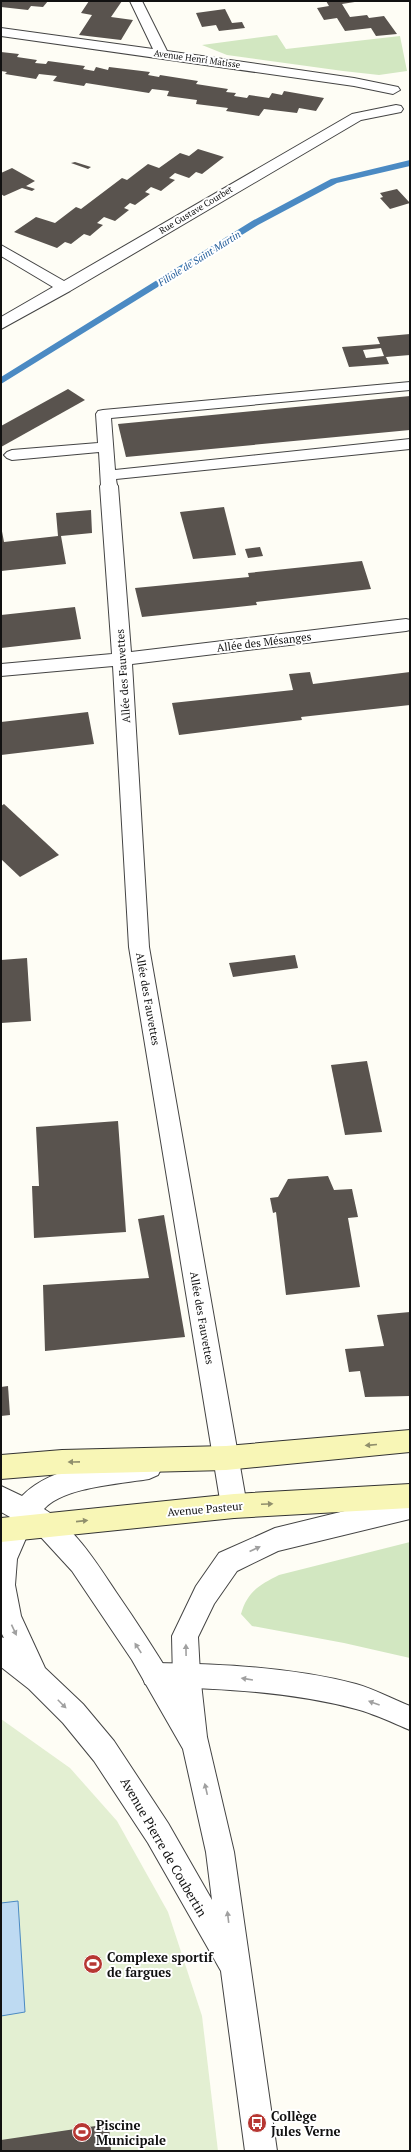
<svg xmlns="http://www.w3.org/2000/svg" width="411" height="2152" viewBox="0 0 411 2152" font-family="'PT Serif',serif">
  <rect width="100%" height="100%" fill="#fefdf5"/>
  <g fill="#d2e7c1">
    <polygon points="277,35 286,49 400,36 407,71 379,75 343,71 227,55 202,45"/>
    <path d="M410,1542V1658L344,1643L252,1626L241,1614C247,1592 259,1585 279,1575Z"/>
  </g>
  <polygon fill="#e3efd2" points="1,1719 70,1768 117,1821 168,1912 202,2016 218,2151 1,2151"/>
  <polygon fill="#bedaf2" stroke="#4b8ac3" points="18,1901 25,2012 1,2016 1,1903"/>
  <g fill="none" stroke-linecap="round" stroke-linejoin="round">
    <polygon fill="#4b8ac3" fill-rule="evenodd" points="410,160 410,166 337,183 258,225 1,384 1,377 252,221 331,179"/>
  </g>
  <g fill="#59534e" fill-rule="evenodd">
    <polygon points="2,1 48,1 43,7 31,6 28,10 1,7"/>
    <polygon points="89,1 122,1 111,17 133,20 121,40 79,35 92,15 81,13"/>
    <polygon points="326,1 361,1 342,4 350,17 367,15 369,18 384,16 397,34 376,36 371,28 345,31 337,18 324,20 317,8 329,6"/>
    <polygon points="225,9 232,23 242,22 245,28 219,31 216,25 202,27 196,13"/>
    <polygon points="1,52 19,54 17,57 37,60 35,63 46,64 48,61 85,66 83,69 94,71 96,67 108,70 109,67 150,72 148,75 159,77 160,75 198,81 196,84 228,89 226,92 236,93 234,96 247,98 249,95 269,98 272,93 282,95 284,91 324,98 316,111 299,108 297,113 264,109 259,116 226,111 228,108 196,104 197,100 167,96 169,91 152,89 149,93 86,83 84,86 53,81 57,76 39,74 36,79 5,74 7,72 1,71"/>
    <polygon points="198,149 224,157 202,174 196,172 189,178 175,173 169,178 175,180 161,191 151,187 145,192 150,194 135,205 130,203 124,208 129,210 115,221 104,217 97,223 103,225 90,236 84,234 71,244 65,242 57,248 14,232 36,217 55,223 76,207 81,209 122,178 127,180 148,164 159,168 180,153 189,156"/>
    <polygon points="75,162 91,167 88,169 71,163"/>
    <polygon points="12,168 35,181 26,186 35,189 32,191 22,188 4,196 1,194 1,173"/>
    <polygon points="397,189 410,203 390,209 380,198 383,197 380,193"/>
    <path d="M410,334V355L386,357L389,364L349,367L342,347L380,344L377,337ZM381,348L384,356L366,358L363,350Z"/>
    <polygon points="68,389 85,400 1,447 1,426"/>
    <polygon points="410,396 410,430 126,457 118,424"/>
    <polygon points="224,507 236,555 193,559 180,512"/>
    <polygon points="91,510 92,533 61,536 66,564 1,571 1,526 4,542 58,536 56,513"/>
    <polygon points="260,547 263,556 248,558 245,549"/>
    <polygon points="362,561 371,589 256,602 257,605 219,609 142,617 135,588 249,577 248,573"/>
    <polygon points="75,607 81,639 1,648 1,615"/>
    <polygon points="310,672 313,684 410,672 410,705 301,717 302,720 179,735 172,703 293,690 289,674"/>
    <polygon points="88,712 94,744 1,755 1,722"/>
    <polygon points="4,804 59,855 20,877 1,859 1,806"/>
    <polygon points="295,955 298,968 233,977 229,963"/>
    <polygon points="27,958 31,1021 1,1023 1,960"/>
    <polygon points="367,1061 382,1132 345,1135 331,1065"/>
    <polygon points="118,1121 126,1232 34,1238 32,1186 39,1186 36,1127"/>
    <polygon points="328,1176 334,1190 352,1189 358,1217 348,1218 360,1287 286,1295 276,1212 273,1213 270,1198 278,1197 288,1179"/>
    <polygon points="164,1215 185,1337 45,1351 43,1285 149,1278 138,1219"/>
    <polygon points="410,1312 410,1396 365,1397 360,1371 349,1372 345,1349 384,1346 377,1315"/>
    <polygon points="8,1386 10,1415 1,1416 1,1387"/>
    <polygon points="109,2124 111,2151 1,2151 1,2140"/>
  </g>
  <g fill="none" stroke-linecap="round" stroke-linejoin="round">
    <g stroke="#444" stroke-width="2">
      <g id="service">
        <polygon points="410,382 410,390 111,418 115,470 410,439 410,449 116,479 117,486 114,489 104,489 101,486 99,452 12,460 7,458 4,455 7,452 12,450 98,443 96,414 98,411 103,410"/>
        <path d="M154,1663C221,1664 291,1667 356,1684C374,1689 392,1699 410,1706V1730C393,1723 375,1714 356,1709C292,1692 220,1688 154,1687L145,1684L142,1675L145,1666Z"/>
      </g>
    </g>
    <g stroke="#444" stroke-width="2">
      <g id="minor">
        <polygon points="130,1 142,1 167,51 354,78 398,87 400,90 393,94 354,86 1,36 1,28 153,49"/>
        <polygon points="396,105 401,106 403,109 401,112 361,120 70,291 1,329 1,317 53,287 1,256 1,245 64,281 352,114"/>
        <polygon points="109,481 115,482 118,486 131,652 406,619 410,620 410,630 406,631 132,664 149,947 247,1506 243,1514 234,1518 225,1514 221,1506 129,947 113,666 1,676 1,664 112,654 100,486 103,482"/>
        <path d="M149,1455L158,1459L162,1467L158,1475L149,1479C119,1484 64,1487 44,1509C75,1528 96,1562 116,1592C136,1621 155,1650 173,1680L172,1636L196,1586L219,1553L275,1528L410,1495V1519L278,1551L237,1571L214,1604L198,1637L200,1674L207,1737L234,1852L277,2151H245L221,1971L148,1843L94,1761L63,1723L29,1689L1,1667V1637L4,1638L1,1632V1536L10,1517L1,1512V1486L22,1496C53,1464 107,1463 149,1455ZM30,1529L38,1534L72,1571L132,1660L183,1749L206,1852L212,1900L168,1823L114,1741L83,1704L45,1668L21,1616L15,1585L17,1559Z"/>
      </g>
    </g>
    <g stroke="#333" stroke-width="2">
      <g id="secondary">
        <polygon points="410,1430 410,1452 226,1470 62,1474 1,1479 1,1455 62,1450 226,1446"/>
        <polygon points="410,1484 410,1508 234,1518 1,1542 1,1518 234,1494"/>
      </g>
    </g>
    <use href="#service" fill="#fff" fill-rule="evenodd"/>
    <use href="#minor" fill="#fff" fill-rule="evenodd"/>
    <use href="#secondary" fill="#f8f6b6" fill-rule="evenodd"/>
  </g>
  <defs><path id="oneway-solid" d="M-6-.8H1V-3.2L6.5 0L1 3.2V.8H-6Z"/></defs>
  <g fill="#908f6c">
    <use href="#oneway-solid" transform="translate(371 1445) rotate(175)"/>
    <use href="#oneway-solid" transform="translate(74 1462) rotate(179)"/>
    <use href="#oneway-solid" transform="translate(267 1504) rotate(-3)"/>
    <use href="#oneway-solid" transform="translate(82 1521) rotate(-6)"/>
  </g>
  <g fill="#a0a0a0">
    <use href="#oneway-solid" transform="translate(255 1549) rotate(-25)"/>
    <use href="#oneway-solid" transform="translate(14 1630) rotate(65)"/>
    <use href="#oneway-solid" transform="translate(138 1648) rotate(-123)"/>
    <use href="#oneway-solid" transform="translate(186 1650) rotate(-91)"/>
    <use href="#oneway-solid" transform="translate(247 1679) rotate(-171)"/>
    <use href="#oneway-solid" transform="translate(374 1703) rotate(-160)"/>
    <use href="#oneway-solid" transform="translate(62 1704) rotate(45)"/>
    <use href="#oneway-solid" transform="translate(206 1789) rotate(-103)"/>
    <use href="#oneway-solid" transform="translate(228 1917) rotate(-97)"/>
  </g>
  <defs>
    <g id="stadium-disc" transform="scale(1)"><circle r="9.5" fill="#b73733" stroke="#fff"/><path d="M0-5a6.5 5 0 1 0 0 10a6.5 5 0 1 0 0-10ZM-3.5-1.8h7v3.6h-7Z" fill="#fff"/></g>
    <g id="bus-disc" transform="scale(1)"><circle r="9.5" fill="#b73733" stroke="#fff"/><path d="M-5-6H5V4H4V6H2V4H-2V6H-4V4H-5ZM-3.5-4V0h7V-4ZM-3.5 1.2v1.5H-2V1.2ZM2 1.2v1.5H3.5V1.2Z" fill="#fff"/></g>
  </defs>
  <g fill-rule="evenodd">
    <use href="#stadium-disc" x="93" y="1964"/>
    <use href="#bus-disc" x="257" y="2123"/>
    <use href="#stadium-disc" x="82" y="2132"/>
  </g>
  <g text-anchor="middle" stroke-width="4" stroke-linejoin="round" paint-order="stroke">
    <g font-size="9" fill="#111" stroke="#fff">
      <text transform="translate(197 59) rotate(8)" y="3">Avenue Henri Matisse</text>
      <text transform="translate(196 210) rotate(-31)" y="3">Rue Gustave Courbet</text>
    </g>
    <g font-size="10" font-style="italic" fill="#235d9a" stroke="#fff">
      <text transform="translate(199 258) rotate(-32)" y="4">Filiole de Saint Martin</text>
    </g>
    <g font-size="11" fill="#111" stroke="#fff">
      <text transform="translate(264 642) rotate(-7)" y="4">Allée des Mésanges</text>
      <text transform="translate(123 676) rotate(-94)" y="4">Allée des Fauvettes</text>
      <text transform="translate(148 999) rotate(80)" y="4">Allée des Fauvettes</text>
      <text transform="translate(202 1318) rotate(80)" y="4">Allée des Fauvettes</text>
      <text transform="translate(205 1509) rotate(-5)" y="4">Avenue Pasteur</text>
    </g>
    <g font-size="13" fill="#111" stroke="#fff">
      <text transform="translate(164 1847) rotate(60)" y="5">Avenue Pierre de Coubertin</text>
    </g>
    <g font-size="13" font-weight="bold" fill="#111" stroke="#fff" text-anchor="start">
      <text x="107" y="1962">Complexe sportif<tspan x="107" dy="15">de fargues</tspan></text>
      <text x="271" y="2121">Collège<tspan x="271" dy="15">Jules Verne</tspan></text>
      <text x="96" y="2130">Piscine<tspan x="96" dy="15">Municipale</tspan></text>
    </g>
  </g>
  <rect width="411" height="2152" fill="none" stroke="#111111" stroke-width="4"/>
</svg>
